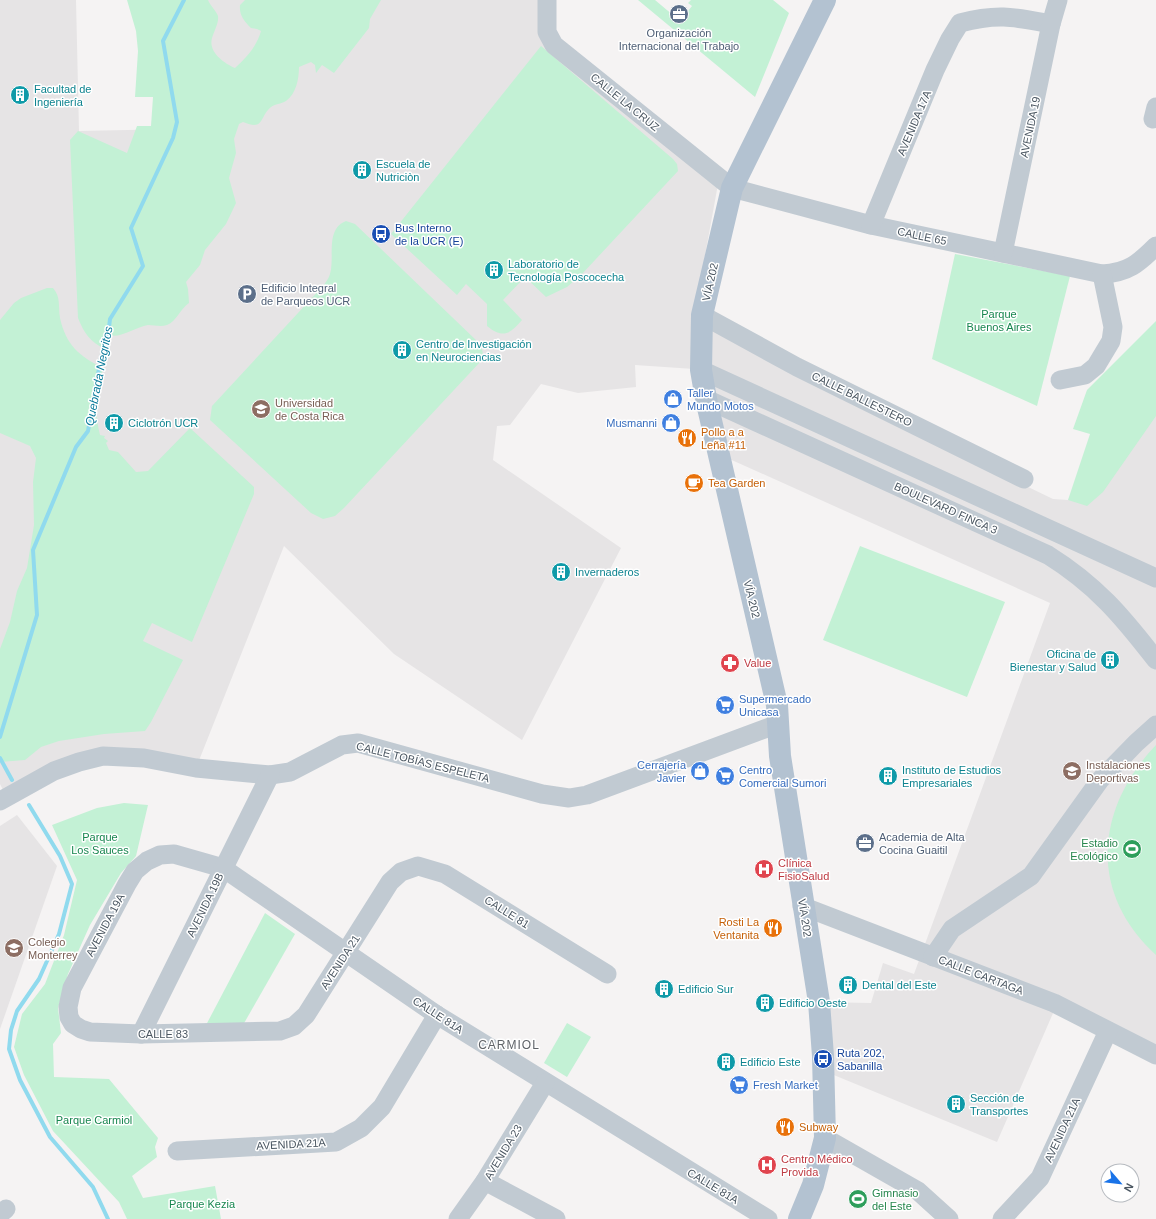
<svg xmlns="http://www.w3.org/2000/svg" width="1156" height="1219" viewBox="0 0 1156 1219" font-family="Arial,sans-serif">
  <rect width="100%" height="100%" fill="#f5f3f3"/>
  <g fill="#e6e4e5">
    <polygon points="0,0 76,0 79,131 176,129 184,0 542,0 543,34 718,184 694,316 694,369 635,365 636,387 578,393 541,384 510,425 497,426 493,460 621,548 522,740 394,654 284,546 196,768 103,756 6,796 0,784"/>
    <polygon points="709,324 1022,484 1053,499 1068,500 1156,340 1156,1055 1057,1004 997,1142 824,1071 819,1002 871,1003 883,963 914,974 1050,603 725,457 715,409"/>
    <polygon points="17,815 57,866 0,1029 0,826"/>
  </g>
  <g fill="#c3f1d5">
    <path d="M127,0H208C210,5 216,11 218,16C219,23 214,31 212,38C208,52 224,63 235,68C246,58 257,46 261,31L257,29L251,28C244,21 239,15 240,5L245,0H381L370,19L369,28L334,73L322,65L316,73L315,65L311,62L299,67C299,79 296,94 286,101C281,104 275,104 271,107C259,117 265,131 243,122L239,124L234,139L236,153L229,178L236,203L226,224L205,250L200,265L186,282L188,289L189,303C180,309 177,321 167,325C161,327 154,325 148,325C135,327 121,339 108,335L105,349C90,342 84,333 78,318L70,140L78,131L127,153L137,126H151L153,97H135L138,51L136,31Z"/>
    <polygon points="638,0 655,0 680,21 692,6 688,3 691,0 773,0 789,13 755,97"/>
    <path d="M541,46L673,159L677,164L678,171L582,274L567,287L546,297L525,277L503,300L522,320C510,334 503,339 487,326V304L466,284L457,295L391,234Z"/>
    <path d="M346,221L355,224L477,341C482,348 485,353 481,361L344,508L335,516L323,519L311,513L210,420L212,406L323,286C326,282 329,278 330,274C335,257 325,229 346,221Z"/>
    <polygon points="955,254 1070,276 1037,406 932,359"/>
    <path d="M47,288H53C61,297 58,306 60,318C66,345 79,356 103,368C96,398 93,404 100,435L105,436L104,438L108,441L106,443L109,450L118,452L136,472L148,471L190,428L254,487V494L192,642L152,623L143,641L183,660L151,722L145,731L104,734L59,741L41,747L25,760L0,762V649L10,622L17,591L27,568L34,525L33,482L36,458L30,446L0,433V320L14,303L21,298Z"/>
    <polygon points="1156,321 1156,416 1103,492 1087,506 1068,500 1090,434 1073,429 1087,390"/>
    <polygon points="860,546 1005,602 967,697 823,640"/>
    <path d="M1156,745V955C1088,893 1095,809 1156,745Z"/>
    <polygon points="124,803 148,805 136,856 121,873 90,925 68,974 58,1008 61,1033 53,1044 54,1077 109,1079 158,1138 155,1147 157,1157 132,1176 143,1198 215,1186 221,1219 127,1219 119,1202 53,1131 24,1075 14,1047 22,1014 45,984 64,935 77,880 52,825 97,808"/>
    <polygon points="265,913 295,934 243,1025 205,1027"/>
    <polygon points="567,1023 591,1037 567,1077 544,1063"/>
  </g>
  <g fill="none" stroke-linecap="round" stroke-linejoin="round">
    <g stroke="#90daee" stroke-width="4">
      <polyline points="0,737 37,615 33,550 76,447 88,431 101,357 107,345 110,319 143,266 131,228 173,138 177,122 163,41 184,0"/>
      <polyline points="0,758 12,780"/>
      <polyline points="29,805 60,856 72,884 59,934 39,979 17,1011 11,1030 9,1049 20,1080 50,1137 93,1187 108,1219"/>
    </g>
    <g stroke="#c1cad2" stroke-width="19">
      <path d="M547,0V32L554,45L732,188L871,225L1102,274C1128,273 1139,263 1156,246"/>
      <polyline points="1153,119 1156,107"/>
      <path d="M871,225L935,70L950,39L960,23C998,13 1014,17 1051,24"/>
      <polyline points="1003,253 1051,24 1058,0"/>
      <polyline points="702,315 797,367 1024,479"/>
      <polyline points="701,370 1156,578"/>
      <polyline points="1060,380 1085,375 1096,366 1111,341 1113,327 1102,274"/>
      <path d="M706,399L1048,555C1096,585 1122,616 1156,660"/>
      <polyline points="0,801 54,771 79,762 103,756 144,758 196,768 270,775 290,772 342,745 358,743 542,794 569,798 587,795 778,724"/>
      <polyline points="802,906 1054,1003 1156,1055"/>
      <polyline points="933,957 952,929 1031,876 1100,780 1136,743 1156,725"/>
      <polyline points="607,974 445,874 418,866 401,872 390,882 306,1015 294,1026 280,1031 141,1034 90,1032 81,1029 73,1024 69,1017 68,1007 72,988 127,884 135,871 147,861 160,855 174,854 223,868 437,1015 768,1219"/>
      <polyline points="141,1034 270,775"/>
      <polyline points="825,1138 918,1191 949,1219"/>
      <polyline points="177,1151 336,1142 361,1128 382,1107 437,1015"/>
      <polyline points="485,1181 556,1219"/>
      <polyline points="0,1214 6,1209"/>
      <polyline points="458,1219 485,1181 545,1083"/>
      <polyline points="1002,1219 1040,1178 1108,1031"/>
    </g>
    <polyline stroke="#b3c2d1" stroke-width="22" points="799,1219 813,1185 825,1138 823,1056 819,1002 780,756 777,705 706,399 701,370 702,315 732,188 825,0"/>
  </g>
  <defs>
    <g id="office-disc" transform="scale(1)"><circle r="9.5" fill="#5c6f8a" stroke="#fff"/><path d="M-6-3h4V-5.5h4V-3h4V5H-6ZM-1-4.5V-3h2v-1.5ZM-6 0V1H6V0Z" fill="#fff"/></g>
    <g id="building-disc" transform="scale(1)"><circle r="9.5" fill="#0f9aa8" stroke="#fff"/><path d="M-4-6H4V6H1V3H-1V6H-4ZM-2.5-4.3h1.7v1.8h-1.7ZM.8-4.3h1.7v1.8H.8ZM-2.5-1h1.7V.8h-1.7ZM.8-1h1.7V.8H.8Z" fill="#fff"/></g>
    <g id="bus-disc" transform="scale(1)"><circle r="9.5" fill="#1a4fb4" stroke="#fff"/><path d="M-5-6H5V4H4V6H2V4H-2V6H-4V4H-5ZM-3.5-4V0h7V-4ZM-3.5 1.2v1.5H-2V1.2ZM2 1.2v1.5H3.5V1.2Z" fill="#fff"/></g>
    <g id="parking-disc" transform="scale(1)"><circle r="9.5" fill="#5c6f8a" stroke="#fff"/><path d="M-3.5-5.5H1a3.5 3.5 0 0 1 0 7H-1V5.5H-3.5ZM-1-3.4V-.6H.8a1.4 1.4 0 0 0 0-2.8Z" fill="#fff"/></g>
    <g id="shop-disc" transform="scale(1)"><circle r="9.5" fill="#3f7fe0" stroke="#fff"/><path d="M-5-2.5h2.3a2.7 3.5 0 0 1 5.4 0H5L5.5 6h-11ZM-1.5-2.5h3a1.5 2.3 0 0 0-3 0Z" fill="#fff"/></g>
    <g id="university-disc" transform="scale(1)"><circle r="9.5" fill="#8d6e63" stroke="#fff"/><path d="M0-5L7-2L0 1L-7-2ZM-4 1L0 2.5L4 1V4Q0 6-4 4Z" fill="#fff"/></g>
    <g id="restaurant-disc" transform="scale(1)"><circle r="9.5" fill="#e8710a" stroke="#fff"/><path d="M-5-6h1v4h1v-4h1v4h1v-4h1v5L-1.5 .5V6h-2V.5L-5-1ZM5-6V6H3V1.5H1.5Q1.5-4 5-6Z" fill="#fff"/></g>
    <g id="cafe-disc" transform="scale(1)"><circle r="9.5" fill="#e8710a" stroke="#fff"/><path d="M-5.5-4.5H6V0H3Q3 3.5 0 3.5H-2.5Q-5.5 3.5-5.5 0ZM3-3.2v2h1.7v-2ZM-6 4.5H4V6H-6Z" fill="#fff"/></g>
    <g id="pharmacy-disc" transform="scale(1)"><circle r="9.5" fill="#e0444e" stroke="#fff"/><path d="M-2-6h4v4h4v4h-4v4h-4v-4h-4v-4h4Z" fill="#fff"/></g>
    <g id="supermarket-disc" transform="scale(1)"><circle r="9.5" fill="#3f7fe0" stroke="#fff"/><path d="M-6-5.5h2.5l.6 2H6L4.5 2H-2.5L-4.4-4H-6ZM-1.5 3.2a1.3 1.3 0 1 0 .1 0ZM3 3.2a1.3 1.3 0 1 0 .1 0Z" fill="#fff"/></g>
    <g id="stadium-disc" transform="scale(1)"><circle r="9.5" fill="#2e9e5b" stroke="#fff"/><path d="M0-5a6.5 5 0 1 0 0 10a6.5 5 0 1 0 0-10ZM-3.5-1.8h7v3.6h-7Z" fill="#fff"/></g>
    <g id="hospital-disc" transform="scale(1)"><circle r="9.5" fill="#e0444e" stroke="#fff"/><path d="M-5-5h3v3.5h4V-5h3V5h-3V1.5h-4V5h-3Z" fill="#fff"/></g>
    <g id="school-disc" transform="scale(1)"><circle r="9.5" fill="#8d6e63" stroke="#fff"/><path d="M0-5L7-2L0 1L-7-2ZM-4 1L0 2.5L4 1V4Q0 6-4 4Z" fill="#fff"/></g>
  </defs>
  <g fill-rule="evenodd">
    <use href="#office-disc" x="679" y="14"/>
    <use href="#building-disc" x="20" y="95"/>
    <use href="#building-disc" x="362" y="170"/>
    <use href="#bus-disc" x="381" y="234"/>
    <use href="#building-disc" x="494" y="270"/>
    <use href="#parking-disc" x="247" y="294"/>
    <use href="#building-disc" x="402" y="350"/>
    <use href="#shop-disc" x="673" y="399"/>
    <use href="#university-disc" x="261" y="409"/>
    <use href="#building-disc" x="114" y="423"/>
    <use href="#shop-disc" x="671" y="423"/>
    <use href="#restaurant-disc" x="687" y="438"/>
    <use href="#cafe-disc" x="694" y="483"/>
    <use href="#building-disc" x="561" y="572"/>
    <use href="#building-disc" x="1110" y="660"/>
    <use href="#pharmacy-disc" x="730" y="663"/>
    <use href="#supermarket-disc" x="725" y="705"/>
    <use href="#shop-disc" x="700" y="771"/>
    <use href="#university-disc" x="1072" y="771"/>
    <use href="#supermarket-disc" x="725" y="776"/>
    <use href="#building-disc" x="888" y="776"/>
    <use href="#office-disc" x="865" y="843"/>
    <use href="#stadium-disc" x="1132" y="849"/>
    <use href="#hospital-disc" x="764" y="869"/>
    <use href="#restaurant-disc" x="773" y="928"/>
    <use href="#school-disc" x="14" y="948"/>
    <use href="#building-disc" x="848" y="985"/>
    <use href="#building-disc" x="664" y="989"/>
    <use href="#building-disc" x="765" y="1003"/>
    <use href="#bus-disc" x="823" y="1059"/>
    <use href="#building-disc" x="726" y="1062"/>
    <use href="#supermarket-disc" x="739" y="1085"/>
    <use href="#building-disc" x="956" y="1104"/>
    <use href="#restaurant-disc" x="785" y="1127"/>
    <use href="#hospital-disc" x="767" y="1165"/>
    <use href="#stadium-disc" x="858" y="1199"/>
  </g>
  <g text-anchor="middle" stroke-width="3" stroke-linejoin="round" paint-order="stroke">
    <g font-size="11" fill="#4e5e75" stroke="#fff" text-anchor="start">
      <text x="679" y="37" text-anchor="middle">Organización<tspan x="679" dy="13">Internacional del Trabajo</tspan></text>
      <text x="261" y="292">Edificio Integral<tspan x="261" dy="13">de Parqueos UCR</tspan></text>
      <text x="879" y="841">Academia de Alta<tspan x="879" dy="13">Cocina Guaitil</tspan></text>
    </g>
    <g font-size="11" fill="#0d838f" stroke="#fff" text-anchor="start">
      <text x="34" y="93">Facultad de<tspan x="34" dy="13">Ingeniería</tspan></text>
      <text x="376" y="168">Escuela de<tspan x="376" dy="13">Nutriciòn</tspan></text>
      <text x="508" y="268">Laboratorio de<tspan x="508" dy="13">Tecnología Poscocecha</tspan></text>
      <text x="416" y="348">Centro de Investigación<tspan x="416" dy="13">en Neurociencias</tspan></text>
      <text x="128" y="427">Ciclotrón UCR</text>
      <text x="575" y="576">Invernaderos</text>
      <text x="1096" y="658" text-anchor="end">Oficina de<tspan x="1096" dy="13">Bienestar y Salud</tspan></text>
      <text x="902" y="774">Instituto de Estudios<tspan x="902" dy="13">Empresariales</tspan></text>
      <text x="862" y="989">Dental del Este</text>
      <text x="678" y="993">Edificio Sur</text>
      <text x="779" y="1007">Edificio Oeste</text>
      <text x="740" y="1066">Edificio Este</text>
      <text x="970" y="1102">Sección de<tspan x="970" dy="13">Transportes</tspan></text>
    </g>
    <g font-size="11" fill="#4a5661" stroke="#fff">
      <text transform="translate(625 102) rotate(39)" y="4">CALLE LA CRUZ</text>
      <text transform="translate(914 123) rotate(-67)" y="4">AVENIDA 17A</text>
      <text transform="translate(1030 127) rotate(-78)" y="4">AVENIDA 19</text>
      <text transform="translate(922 236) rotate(12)" y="4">CALLE 65</text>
      <text transform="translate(710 282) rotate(-77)" y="4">VÍA 202</text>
      <text transform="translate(862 399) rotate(26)" y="4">CALLE BALLESTERO</text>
      <text transform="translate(946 508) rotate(24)" y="4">BOULEVARD FINCA 3</text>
      <text transform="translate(752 599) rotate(76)" y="4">VÍA 202</text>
      <text transform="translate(423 762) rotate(14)" y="4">CALLE TOBÍAS ESPELETA</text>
      <text transform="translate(205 905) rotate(-64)" y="4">AVENIDA 19B</text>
      <text transform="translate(507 912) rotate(32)" y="4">CALLE 81</text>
      <text transform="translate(805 918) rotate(81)" y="4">VÍA 202</text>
      <text transform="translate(105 925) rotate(-62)" y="4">AVENIDA 19A</text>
      <text transform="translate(340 962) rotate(-57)" y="4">AVENIDA 21</text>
      <text transform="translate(981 975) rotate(21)" y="4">CALLE CARTAGA</text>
      <text transform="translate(438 1015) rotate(33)" y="4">CALLE 81A</text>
      <text x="163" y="1038">CALLE 83</text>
      <text transform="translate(1062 1130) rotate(-65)" y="4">AVENIDA 21A</text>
      <text transform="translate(291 1144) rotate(-3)" y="4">AVENIDA 21A</text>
      <text transform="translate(503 1152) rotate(-59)" y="4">AVENIDA 23</text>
      <text transform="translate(713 1186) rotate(31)" y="4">CALLE 81A</text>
    </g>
    <g font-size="11" fill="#164399" stroke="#fff" text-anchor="start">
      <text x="395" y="232">Bus Interno<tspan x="395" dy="13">de la UCR (E)</tspan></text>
      <text x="837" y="1057">Ruta 202,<tspan x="837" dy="13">Sabanilla</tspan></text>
    </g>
    <g font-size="11" fill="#17864f" stroke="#fff">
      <text x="999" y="318">Parque<tspan x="999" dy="13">Buenos Aires</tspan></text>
      <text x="100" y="841">Parque<tspan x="100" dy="13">Los Sauces</tspan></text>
      <text x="94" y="1124">Parque Carmiol</text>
      <text x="202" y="1208">Parque Kezia</text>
    </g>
    <g font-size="11" fill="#366cbe" stroke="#fff" text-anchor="start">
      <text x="687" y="397">Taller<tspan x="687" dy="13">Mundo Motos</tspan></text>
      <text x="657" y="427" text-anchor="end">Musmanni</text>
      <text x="739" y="703">Supermercado<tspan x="739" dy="13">Unicasa</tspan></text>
      <text x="686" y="769" text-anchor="end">Cerrajería<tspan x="686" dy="13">Javier</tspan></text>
      <text x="739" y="774">Centro<tspan x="739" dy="13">Comercial Sumori</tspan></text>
      <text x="753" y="1089">Fresh Market</text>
    </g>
    <g font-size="11" fill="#785e54" stroke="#fff" text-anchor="start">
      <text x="275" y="407">Universidad<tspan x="275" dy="13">de Costa Rica</tspan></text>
      <text x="1086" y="769">Instalaciones<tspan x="1086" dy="13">Deportivas</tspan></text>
      <text x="28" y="946">Colegio<tspan x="28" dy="13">Monterrey</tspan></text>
    </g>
    <g font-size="11" fill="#c56008" stroke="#fff" text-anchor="start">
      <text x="701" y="436">Pollo a a<tspan x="701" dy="13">Leña #11</tspan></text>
      <text x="708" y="487">Tea Garden</text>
      <text x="759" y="926" text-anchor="end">Rosti La<tspan x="759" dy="13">Ventanita</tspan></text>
      <text x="799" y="1131">Subway</text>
    </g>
    <g font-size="11" fill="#be3a42" stroke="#fff" text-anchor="start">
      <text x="744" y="667">Value</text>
      <text x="778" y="867">Clínica<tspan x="778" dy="13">FisioSalud</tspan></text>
      <text x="781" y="1163">Centro Médico<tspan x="781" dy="13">Provida</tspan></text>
    </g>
    <g font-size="11" fill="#27864d" stroke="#fff" text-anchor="end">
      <text x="1118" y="847">Estadio<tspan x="1118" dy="13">Ecológico</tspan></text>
      <text x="872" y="1197" text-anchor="start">Gimnasio<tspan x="872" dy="13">del Este</tspan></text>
    </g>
    <g font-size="12" font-style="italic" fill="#0c7c9b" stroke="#fff">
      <text transform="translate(99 376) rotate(-79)" y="4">Quebrada Negritos</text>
    </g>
    <g font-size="12" letter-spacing="1" fill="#5f6368" stroke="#fff">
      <text x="509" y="1049">CARMIOL</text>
    </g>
  </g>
  <g transform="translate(1120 1183) rotate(118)"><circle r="19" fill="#ffffff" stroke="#b7bbc0"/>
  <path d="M0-3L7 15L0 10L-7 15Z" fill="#1a73e8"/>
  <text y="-6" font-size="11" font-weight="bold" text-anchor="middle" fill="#4a5661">N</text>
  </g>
</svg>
